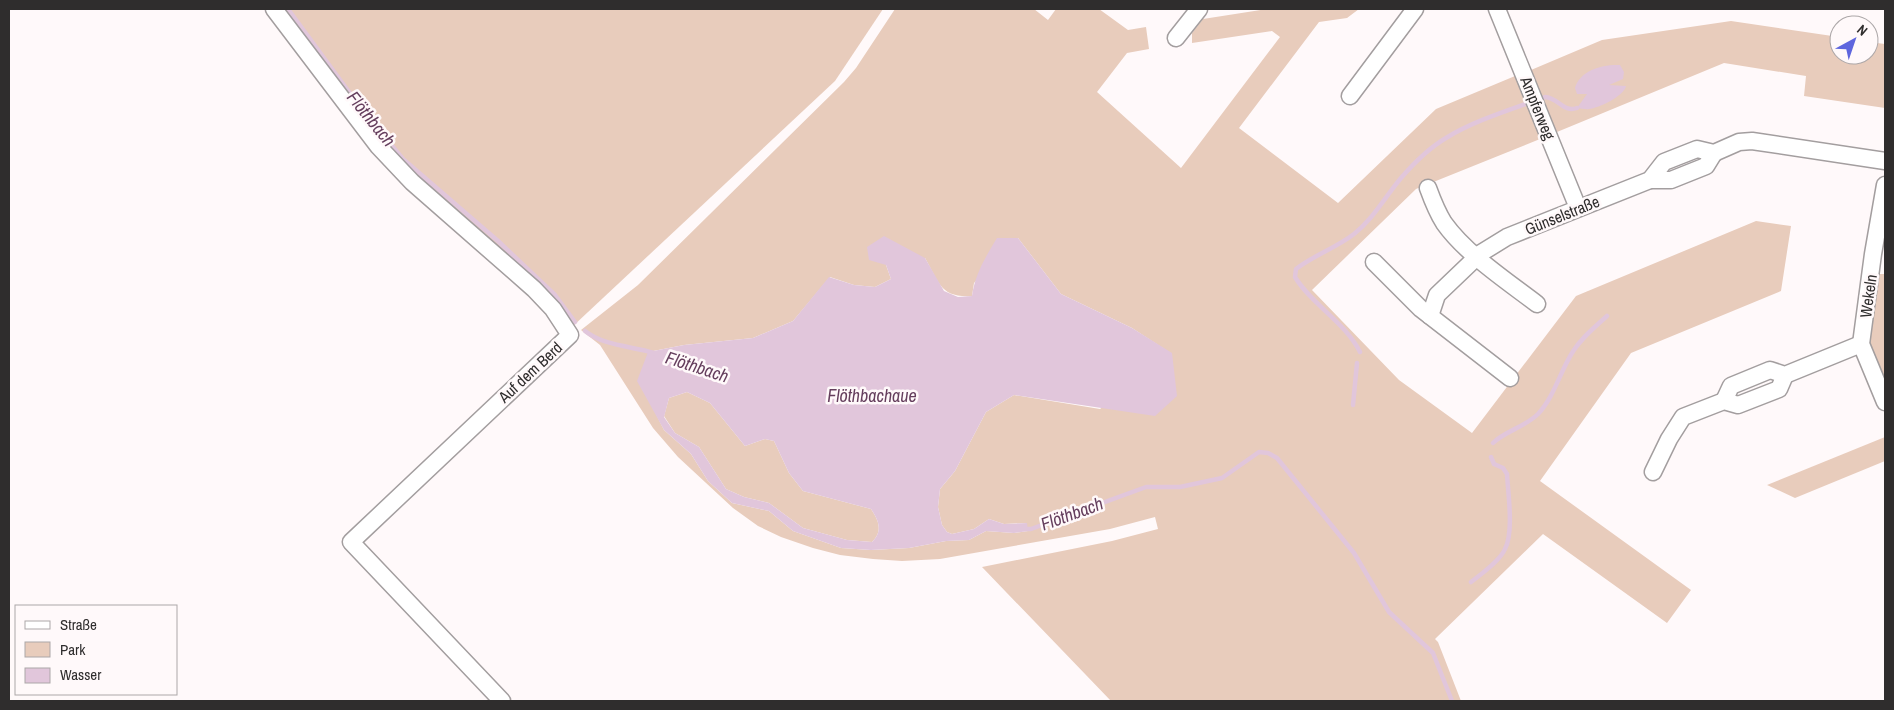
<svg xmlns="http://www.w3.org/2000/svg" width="1894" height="710" viewBox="0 0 1894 710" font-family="'Archivo Narrow',sans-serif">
  <rect width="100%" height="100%" fill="#fff9fa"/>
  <g fill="#e8ccbc" fill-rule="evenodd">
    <polygon points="281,9 883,9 835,81 572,327 401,166"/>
    <path d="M895,9H1034L1048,20L1056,9H1099L1128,30L1146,27L1149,49L1127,53L1097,92L1181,168L1280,37L1272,31L1192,43V33L1203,19L1267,9H1359L1347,18L1319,22L1239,128L1338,203L1436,109L1515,76L1521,79L1543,133L1540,139L1416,189L1312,290L1399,380L1472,433L1576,296L1756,221L1791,226L1781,291L1631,353L1540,481L1691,590L1667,623L1543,534L1435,639L1438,642L1461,701H1111L982,567L1112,541L1158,529L1155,517L1110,529L940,559L902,561L873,559L840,555L813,548L781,537L758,526L733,508L678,457L653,428L600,345L581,330L638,285L844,82L856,68ZM1018,238L1061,294L1132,328L1172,354L1100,409L1014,395L986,412L955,471L940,489L938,507L942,525L947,532L952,534L974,529L989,519L1004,524L1026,523L1028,531L1014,533L986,531L969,540L946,541L909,548L871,550L841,548L793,531L769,511L732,503L708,481L691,454L664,430L652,406L648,352L684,345L753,338L793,321L830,277L854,285L875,287L891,279L886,265L925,258C939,282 940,298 972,296L974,283Z"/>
    <polygon points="1731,21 1839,37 1839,55 1869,55 1869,42 1885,44 1885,108 1804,96 1806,76 1724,63 1557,132 1551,129 1529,75 1531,70 1602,40"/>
    <polygon points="1876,274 1885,274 1885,390 1867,340"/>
    <path d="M687,392L710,403L745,446L765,439L774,441L789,473L803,491L871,509C879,521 883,531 872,542L847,540L803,528L769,503L744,497L726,489L699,447L675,433L664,416L669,398Z"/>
    <polygon points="1885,437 1885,461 1795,498 1767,485"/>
  </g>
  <g fill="#e1c6db" fill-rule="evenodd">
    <path d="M1620,65L1624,72L1623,79L1609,85L1626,86C1624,96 1599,108 1589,109C1586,110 1581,108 1577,108L1587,94H1577L1575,88C1580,70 1603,64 1620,65Z"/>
    <path d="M884,236L925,258L944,291L958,297L972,296C975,274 986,256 997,238H1018L1061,294L1132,328L1172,353L1177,396L1155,416L1014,395L986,412L955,471L940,489L938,507L942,525L947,532L952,534L974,529L989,519L1004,524L1027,523L1028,531L1014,533L986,531L969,540L946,541L909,548L871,550L841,548L793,531L769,511L732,503L708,481L691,454L664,430L637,381L648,352L684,345L753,338L793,321L829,277L854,285L875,287L891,279L886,265L869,260L867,247ZM687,392L710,403L745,446L765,439L774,441L789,473L803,491L871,509C879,521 883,531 872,542L847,540L803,528L769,503L744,497L726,489L699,447L675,433L664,417L669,398Z"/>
  </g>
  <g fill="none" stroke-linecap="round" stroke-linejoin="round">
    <g stroke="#e1c6db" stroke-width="4.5">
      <polyline points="288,9 363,111 403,159 498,241 555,295 575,322"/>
      <path d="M585,331C604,346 631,346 654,353"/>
      <path d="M1360,352C1345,322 1312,305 1295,277L1296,269C1314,255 1336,248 1354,234C1374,218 1385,197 1401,178C1414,163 1429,148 1446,138C1475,120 1513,109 1545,97C1559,98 1563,113 1577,108"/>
      <polyline points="1353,405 1357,363"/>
      <path d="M1493,443C1505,431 1525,427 1538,414C1554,397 1560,372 1572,353C1581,338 1595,327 1607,316"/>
      <polyline points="1022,529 1031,529 1146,487 1180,487 1222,478 1259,452 1268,453 1277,458 1354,553 1389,612 1433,653 1452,701"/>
      <path d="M1471,582C1481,574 1500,561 1505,549C1514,532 1508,493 1507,474L1503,468L1494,464L1491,457"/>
    </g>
    <g stroke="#a39e9f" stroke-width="19">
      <g id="minor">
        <polyline points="274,9 378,146 412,182 534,289 553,309 570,335 351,542 502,701"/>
        <polyline points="1497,9 1578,208"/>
        <polyline points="1176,38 1199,9"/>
        <polyline points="1350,96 1415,9"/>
        <polyline points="1650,180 1671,180 1706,166 1714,153"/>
        <polyline points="1885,185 1873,254 1861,344 1885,402"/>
        <path d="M1428,188C1432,199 1437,212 1444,223C1466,254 1507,281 1537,304"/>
        <polyline points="1374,262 1421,309 1510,378"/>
        <polyline points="1430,316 1437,295 1481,253 1507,237 1650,180 1664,162 1697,149 1714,153 1739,142 1752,141 1885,161"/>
        <polyline points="1724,401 1731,386 1770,370 1785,375 1861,344"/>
        <polyline points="1653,472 1669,439 1683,417 1724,401 1738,405 1779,389 1785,375"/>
      </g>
    </g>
    <use href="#minor" stroke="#fff" stroke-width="16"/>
  </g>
  <g text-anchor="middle" stroke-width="5" stroke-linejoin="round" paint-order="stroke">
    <g font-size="16" fill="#2f2d2d" stroke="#fff9fa">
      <text transform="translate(1538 108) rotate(68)" y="6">Ampferweg</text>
      <text transform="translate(1562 215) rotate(-22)" y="6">Günselstraße</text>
      <text transform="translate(1868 296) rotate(-82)" y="6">Wekeln</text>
      <text transform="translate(530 372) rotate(-43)" y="6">Auf dem Berd</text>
    </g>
    <g font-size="18" font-style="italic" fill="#653e5d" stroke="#fff9fa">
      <text transform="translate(371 119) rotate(51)" y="6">Flöthbach</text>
      <text transform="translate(697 367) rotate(18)" y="6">Flöthbach</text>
      <text x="872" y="402">Flöthbachaue</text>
      <text transform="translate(1072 514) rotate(-20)" y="6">Flöthbach</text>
    </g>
  </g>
  <rect width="1894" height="710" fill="none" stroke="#2f2d2d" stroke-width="20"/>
  <rect x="15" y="605" width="162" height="90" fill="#fff9fa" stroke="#aca7a8"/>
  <rect x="25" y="621" width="25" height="8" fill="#ffffff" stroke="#aca7a8"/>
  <text x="60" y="630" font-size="15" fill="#2f2d2d">Straße</text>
  <rect x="25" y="642" width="25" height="15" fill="#e8ccbc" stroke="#aca7a8"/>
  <text x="60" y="655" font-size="15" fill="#2f2d2d">Park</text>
  <rect x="25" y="668" width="25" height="15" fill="#e1c6db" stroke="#aca7a8"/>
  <text x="60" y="680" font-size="15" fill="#2f2d2d">Wasser</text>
  <g transform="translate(1854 40) rotate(40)"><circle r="24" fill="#fff9fa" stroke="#aca7a8"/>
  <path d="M0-4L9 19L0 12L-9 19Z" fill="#5e66de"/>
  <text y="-8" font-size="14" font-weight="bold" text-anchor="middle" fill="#2f2d2d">N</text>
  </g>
</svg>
